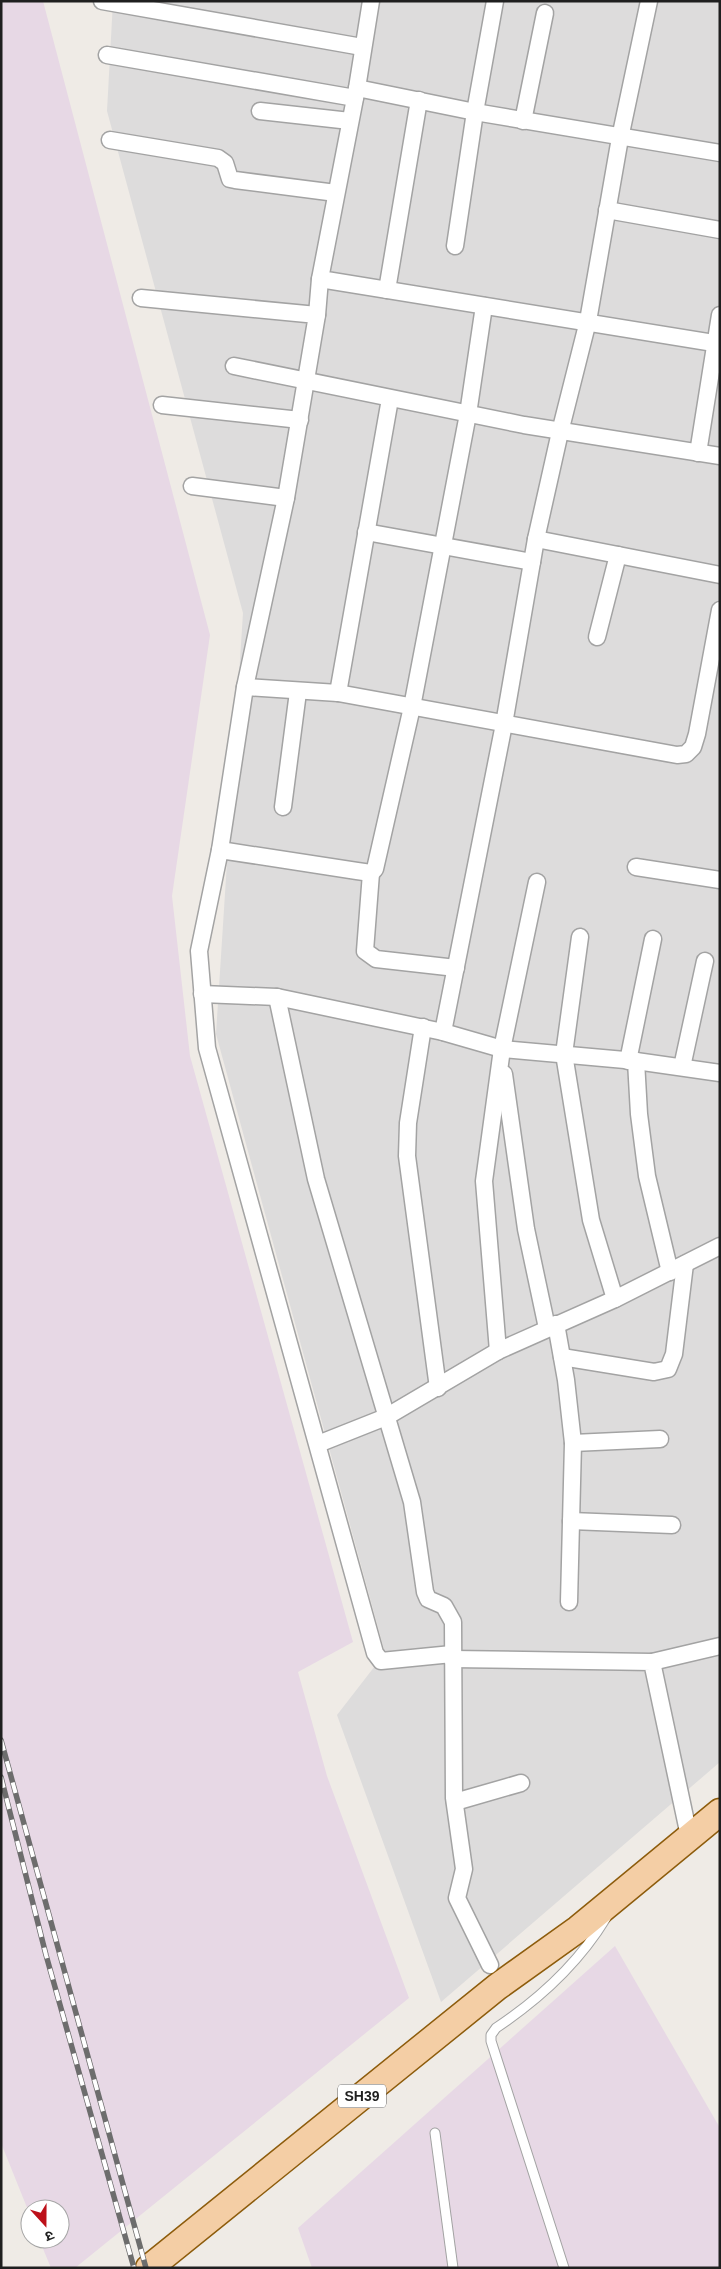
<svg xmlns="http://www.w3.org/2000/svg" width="721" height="2269" viewBox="0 0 721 2269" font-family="Helvetica,'Noto Sans Devanagari',sans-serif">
  <rect width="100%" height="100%" fill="#efebe6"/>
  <polygon fill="#dddcdc" points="113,1 720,1 720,1762 441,2002 337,1715 385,1653 216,1034 243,613 107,111"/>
  <g fill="#e7d8e5">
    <polygon points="1,1 43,1 210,635 172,896 190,1056 353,1642 298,1672 327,1776 409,1998 75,2268 51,2268 39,2239 60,2239 60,2209 30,2209 30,2215 1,2143"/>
    <polygon points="615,1946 720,2128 720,2268 312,2268 298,2228"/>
  </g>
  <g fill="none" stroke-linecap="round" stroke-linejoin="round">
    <g stroke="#a3a3a3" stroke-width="11">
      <g id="lane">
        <polyline points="435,2133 453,2268"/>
        <path d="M564,2268L491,2041V2035L496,2028C541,1998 578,1964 606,1918"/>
      </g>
    </g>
    <g stroke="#a3a3a3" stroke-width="19">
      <g id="street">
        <polyline points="102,1 362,47"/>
        <polyline points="371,1 357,88 320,279 720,344"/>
        <polyline points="107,55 355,98"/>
        <polyline points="357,88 475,112 720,153"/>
        <polyline points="260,111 350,121"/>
        <polyline points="523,121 545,13"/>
        <polyline points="110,140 218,158 225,163 230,179 235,180 336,193"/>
        <polyline points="607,210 720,230"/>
        <polyline points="455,246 475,112 495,1"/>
        <polyline points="387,290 419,100"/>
        <polyline points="141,298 317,315 286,498 245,687 220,850 199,951 207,1048 375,1653 381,1661 452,1654"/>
        <polyline points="317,315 320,279"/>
        <polyline points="234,366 524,425 720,456"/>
        <polyline points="162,405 300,420"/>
        <polyline points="698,453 720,315"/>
        <polyline points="192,486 286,498"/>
        <polyline points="366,532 532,562"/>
        <polyline points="536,539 720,575"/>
        <polyline points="597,637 618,555"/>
        <polyline points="245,687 338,693 677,755 686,754 693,747 697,734 720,610"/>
        <polyline points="338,693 390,399"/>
        <polyline points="283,807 298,692"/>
        <polyline points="220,850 357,871 371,873 375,869 412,707 468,414 484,306"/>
        <polyline points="636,867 720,880"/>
        <polyline points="371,873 365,951 376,959 456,968"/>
        <polyline points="580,937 564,1054 591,1220 615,1299"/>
        <polyline points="202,994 277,997 443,1032 502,1049 636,1061 720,1073"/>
        <polyline points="277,997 316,1179 412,1502 425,1592 428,1599 444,1606 453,1622 454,1798 464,1869 457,1898 490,1965"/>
        <polyline points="423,1027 408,1123 407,1156 438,1388"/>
        <polyline points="443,1032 504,724 536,539 560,432 588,321 620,138 649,1"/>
        <polyline points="628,1061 653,939"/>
        <polyline points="636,1061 639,1114 647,1176 670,1272"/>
        <polyline points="682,1067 705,961"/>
        <polyline points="504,1074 526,1229 547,1328"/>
        <polyline points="556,1324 566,1380 573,1443 660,1439"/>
        <polyline points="498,1351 484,1181 502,1049 537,882"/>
        <polyline points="562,1357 654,1372 668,1369 674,1354 685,1264"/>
        <polyline points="318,1444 386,1417 498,1351 615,1299 720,1246"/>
        <polyline points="571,1521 672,1525"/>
        <polyline points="569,1602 573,1443"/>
        <polyline points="452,1659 652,1662 689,1836"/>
        <polyline points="652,1662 720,1646"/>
        <polyline points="455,1802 521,1783"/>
      </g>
    </g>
    <g stroke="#8d5c0c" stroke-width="29">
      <polyline id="primary" points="149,2268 497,1987 578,1929 720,1812"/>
    </g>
    <use href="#lane" stroke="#fff" stroke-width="9"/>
    <use href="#street" stroke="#fff" stroke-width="16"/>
    <use href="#primary" stroke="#f4cea5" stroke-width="26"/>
    <g stroke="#6d6d6d" stroke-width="5.5">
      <g id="rail">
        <polyline points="1,1740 146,2268"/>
        <polyline points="1,1777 46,1955 134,2268"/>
      </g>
    </g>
    <use href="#rail" stroke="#fff" stroke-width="4" stroke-dasharray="11" stroke-linecap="butt"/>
  </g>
  <g text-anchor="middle" stroke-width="4" stroke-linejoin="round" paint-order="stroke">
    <rect fill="#fff" stroke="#626262" stroke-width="1" x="338" y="2084.5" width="48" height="23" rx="4"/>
    <g font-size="14" font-weight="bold" fill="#1f1f1f">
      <text x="362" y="2101">SH39</text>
    </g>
  </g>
  <rect width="721" height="2269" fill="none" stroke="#1f1f1f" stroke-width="5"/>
  <g transform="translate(45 2224) rotate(159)"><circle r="24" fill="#ffffff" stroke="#a5a5a5"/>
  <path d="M0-4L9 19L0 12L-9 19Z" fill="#bd1019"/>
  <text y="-8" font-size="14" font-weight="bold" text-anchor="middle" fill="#1f1f1f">उ</text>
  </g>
</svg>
